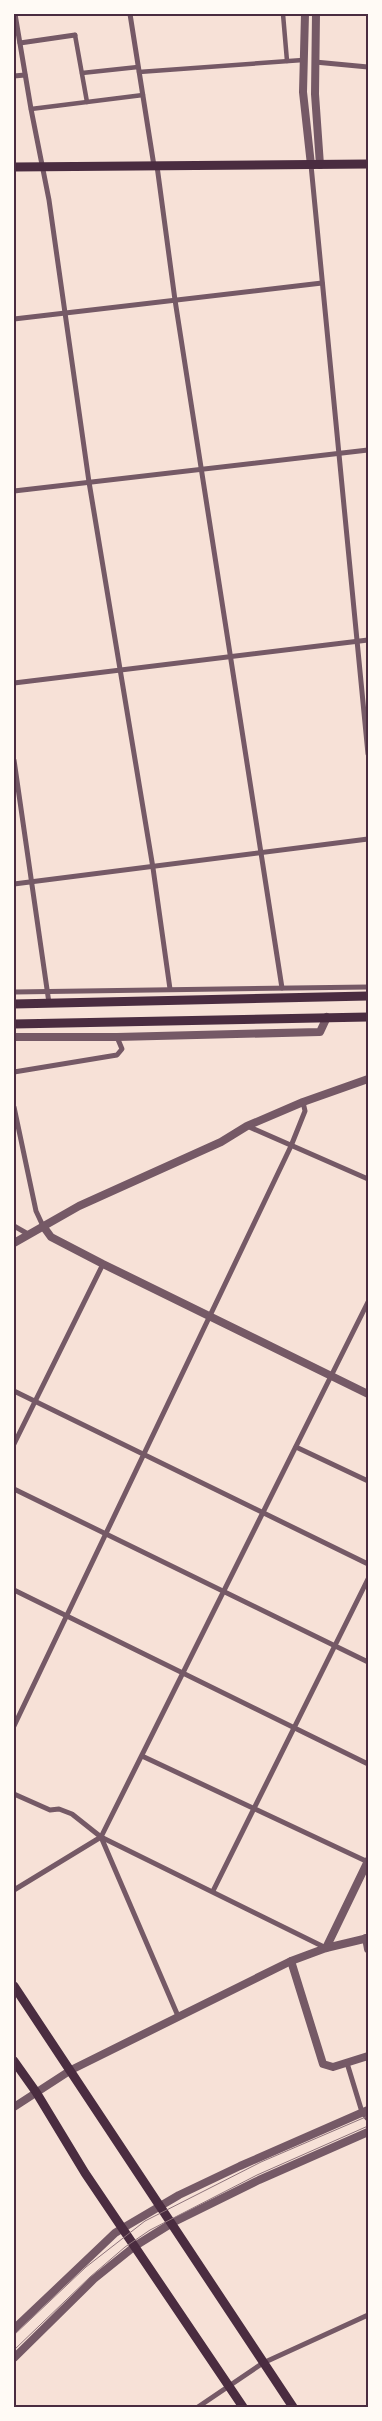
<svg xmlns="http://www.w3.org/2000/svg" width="382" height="2421" viewBox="0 0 382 2421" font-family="'Alegreya Sans',sans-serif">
  <rect width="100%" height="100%" fill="#f7e1d7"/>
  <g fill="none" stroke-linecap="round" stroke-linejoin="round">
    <g stroke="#755966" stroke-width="4.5">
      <polyline points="283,14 287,61"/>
      <polyline points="75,35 87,102"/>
      <polyline points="139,72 303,60"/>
      <polyline points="82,73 138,67"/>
      <polyline points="31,109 143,95"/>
    </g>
    <g stroke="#755966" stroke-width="5">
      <polyline points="15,14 31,109 49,200 89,482 153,868 170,989"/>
      <polyline points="130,14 154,166"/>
      <polyline points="20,43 75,35"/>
      <polyline points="315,62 368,67"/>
      <polyline points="14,76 25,75"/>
      <polyline points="311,165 368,754"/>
      <polyline points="157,166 175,300 282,988"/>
      <polyline points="14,319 322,283"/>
      <polyline points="14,491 368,450"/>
      <polyline points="14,683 368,640"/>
      <polyline points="14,760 49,1003"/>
      <polyline points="14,884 368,839"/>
      <polyline points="14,992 368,987"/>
      <polyline points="14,1072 117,1055 122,1049 117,1037"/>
      <polyline points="14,1107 36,1211 43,1226"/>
      <polyline points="247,1126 368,1179"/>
      <polyline points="14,1226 28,1234"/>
      <polyline points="14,1391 368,1564"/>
      <polyline points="14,1444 103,1264"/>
      <polyline points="296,1447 368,1481"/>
      <polyline points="14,1489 368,1662"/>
      <polyline points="14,1590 368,1764"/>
      <polyline points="14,1726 291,1146 305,1111 303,1102"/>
      <polyline points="142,1756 368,1862"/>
      <polyline points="14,1794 50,1810 59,1809 72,1814 101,1837 326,1948"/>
      <polyline points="101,1837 178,2016"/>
      <polyline points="14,1890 101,1837 368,1302"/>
      <polyline points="213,1891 368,1579"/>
      <polyline points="347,2063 362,2112 368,2119"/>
      <polyline points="198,2407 263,2363 368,2315"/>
    </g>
    <g stroke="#755966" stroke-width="8">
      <polyline points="305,14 303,92 311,165"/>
      <polyline points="316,14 315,94 320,165"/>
      <polyline points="14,1037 117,1037 320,1032 327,1017"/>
      <polyline points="43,1226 51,1237 103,1264 368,1394"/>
      <polyline points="14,1243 79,1206 221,1142 247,1126 303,1102 368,1079"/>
      <polyline points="366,1938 368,1949"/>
      <polyline points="326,1948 368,1861"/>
      <polyline points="291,1961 323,2064 333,2067 368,2056"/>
      <polyline points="14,2107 71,2070 291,1961 326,1948 368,1938"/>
      <polyline points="14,2329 115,2233 123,2228 179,2195 240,2166 368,2110"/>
      <polyline points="14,2358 94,2279 135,2246 172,2223 259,2180 368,2132"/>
    </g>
    <g stroke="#4a2c40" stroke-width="9">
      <polyline points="14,167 368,164"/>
      <polyline points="14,1986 293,2407"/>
      <polyline points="14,2061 36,2092 85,2173 243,2407"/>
    </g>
    <g stroke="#4a2c40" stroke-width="9">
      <polyline points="14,1004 368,996"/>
      <polyline points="14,1024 368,1017"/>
    </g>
    <g stroke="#8f747c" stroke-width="1">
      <polyline points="14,2335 86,2267 145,2221 261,2162 368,2116"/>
      <polyline points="14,2350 90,2277 125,2247 150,2230 257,2175 368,2126"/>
    </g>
  </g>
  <rect width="382" height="2421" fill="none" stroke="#fffaf5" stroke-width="30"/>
  <rect x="15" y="15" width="352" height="2391" fill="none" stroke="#4a2c40" stroke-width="2"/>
</svg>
